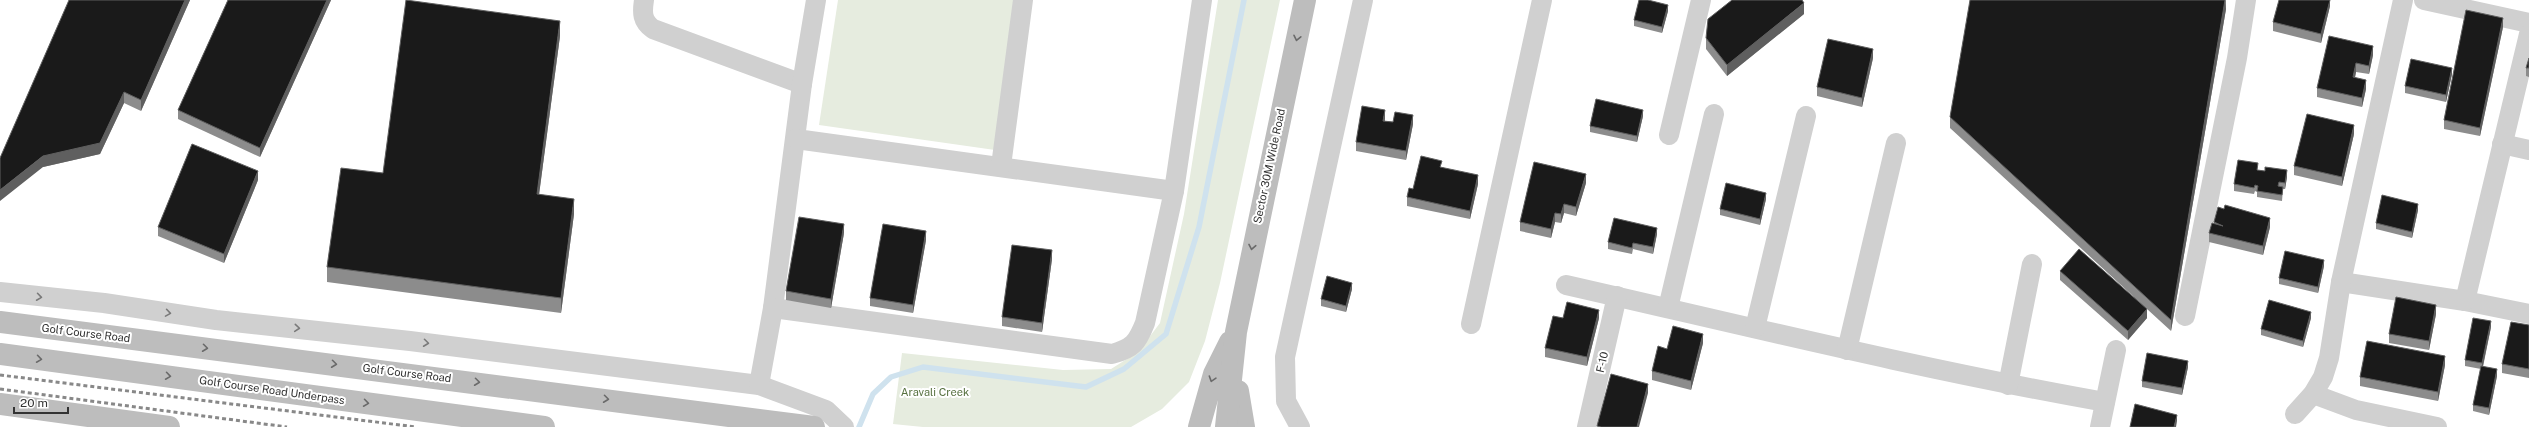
<svg xmlns="http://www.w3.org/2000/svg" width="2529" height="427" viewBox="0 0 2529 427" font-family="'Public Sans',sans-serif">
  <rect width="100%" height="100%" fill="#fff"/>
  <g fill="#e6ecdf">
    <polygon points="838,0 1014,0 995,150 819,125"/>
    <polygon points="1218,0 1280,0 1220,283 1205,341 1189,382 1162,409 1131,427 923,427 893,424 902,353 1063,370 1111,369 1138,352 1160,323 1184,214"/>
  </g>
  <g fill="none" stroke-linecap="round" stroke-linejoin="round">
    <polyline stroke="#cfe2ee" stroke-width="5.5" points="859,427 873,394 891,377 923,367 1086,387 1124,369 1166,334 1199,227 1244,0"/>
    <g stroke="#d0d0d0" stroke-width="20">
      <path d="M644,0C642,13 642,21 653,29L802,84"/>
      <path d="M816,0L802,84L773,308L1112,354C1133,348 1137,343 1145,323L1174,191L1202,0"/>
      <polyline points="2424,0 2529,23"/>
      <polyline points="1669,135 1701,0"/>
      <polyline points="796,139 1174,191"/>
      <polyline points="2502,144 2529,150"/>
      <polyline points="1001,166 1023,0"/>
      <polyline points="2341,282 2465,301 2529,314"/>
      <path d="M1566,285C1746,326 1924,370 2105,402"/>
      <polyline points="0,292 104,303 216,320 410,341 759,385 826,410 844,427"/>
      <polyline points="2465,301 2529,34"/>
      <polyline points="1668,308 1714,114"/>
      <polyline points="2185,316 2237,58 2246,0"/>
      <polyline points="1471,324 1542,0"/>
      <polyline points="1755,328 1806,116"/>
      <polyline points="1847,350 1896,143"/>
      <polyline points="759,385 773,308"/>
      <polyline points="2008,385 2032,264"/>
      <polyline points="2313,394 2356,410 2437,427"/>
      <polyline points="2295,414 2313,394 2323,377 2329,358 2341,282 2403,0"/>
      <polyline points="1300,427 1286,401 1285,357 1363,0"/>
      <polyline points="1587,427 1617,296"/>
      <polyline points="2100,427 2116,350"/>
    </g>
    <g stroke="#bdbdbd" stroke-width="22">
      <polyline points="0,322 814,427"/>
      <polyline points="0,354 544,427"/>
      <polyline points="1238,391 1244,427"/>
      <polyline points="0,404 169,427"/>
      <polyline points="1199,427 1214,374 1230,342"/>
      <polyline points="1226,427 1236,332 1305,0"/>
    </g>
    <g stroke="#888" stroke-width="3" stroke-dasharray="4 3" stroke-linecap="butt">
      <polyline points="0,375 416,427"/>
      <polyline points="0,389 287,427"/>
    </g>
  </g>
  <g fill="#8c8c8c">
    <polygon points="69,0 190,0 141,111 124,103 100,154 43,167"/>
    <polygon points="228,0 331,0 260,157 178,119 178,110"/>
    <polygon points="2226,0 2226,9 2171,331 2147,309 2147,318 2128,340 2060,280 2060,271 2134,297 1950,128 1950,117"/>
    <polygon points="2330,0 2330,6 2321,43 2273,31 2273,22"/>
    <polygon points="1668,11 1662,33 1634,26 1634,20"/>
    <polygon points="1804,14 1727,76 1706,49 1706,38"/>
    <polygon points="2503,27 2480,136 2444,129 2444,120"/>
    <polygon points="560,36 539,194 574,214 561,313 327,282 327,267 383,173"/>
    <polygon points="2373,46 2373,55 2369,74 2356,72 2355,78 2366,89 2362,107 2317,97 2317,88"/>
    <polygon points="1873,58 1862,107 1817,96 1817,87"/>
    <polygon points="2529,58 2529,77 2526,76 2526,68"/>
    <polygon points="2452,74 2446,102 2405,93 2405,86"/>
    <polygon points="1643,116 1637,142 1590,132 1590,126"/>
    <polygon points="1385,119 1385,121 1393,122 1413,124 1406,160 1356,151 1356,142"/>
    <polygon points="2354,134 2342,186 2294,175 2294,166"/>
    <polygon points="1442,167 1478,184 1470,219 1407,206 1407,197 1413,189"/>
    <polygon points="2258,170 2287,177 2285,189 2283,189 2282,201 2257,197 2257,192 2255,191 2254,194 2234,191 2234,184"/>
    <polygon points="258,180 224,263 158,236 158,227"/>
    <polygon points="1586,183 1576,216 1564,213 1561,223 1555,222 1551,238 1520,231 1520,222"/>
    <polygon points="1766,199 1760,225 1720,215 1720,209"/>
    <polygon points="2418,210 2412,238 2376,229 2376,223"/>
    <polygon points="2214,222 2270,227 2263,255 2209,242 2209,233 2214,224"/>
    <polygon points="844,233 831,308 786,300 786,291"/>
    <polygon points="1657,234 1653,254 1633,249 1632,254 1608,249 1608,242"/>
    <polygon points="926,240 913,313 870,306 870,298"/>
    <polygon points="1052,259 1042,332 1002,326 1002,317"/>
    <polygon points="2324,266 2318,293 2279,284 2279,278"/>
    <polygon points="1352,289 1346,312 1321,306 1321,299"/>
    <polygon points="2436,314 2429,350 2389,343 2389,334"/>
    <polygon points="1599,318 1587,366 1545,357 1545,348"/>
    <polygon points="2311,318 2303,347 2261,335 2261,329"/>
    <polygon points="2529,325 2529,378 2502,373 2502,364"/>
    <polygon points="2491,327 2483,367 2497,376 2489,415 2473,411 2473,405 2481,369 2465,366 2465,360"/>
    <polygon points="1703,343 1691,390 1652,380 1652,371 1667,349"/>
    <polygon points="2445,365 2438,401 2360,386 2360,377"/>
    <polygon points="2188,367 2182,395 2142,387 2142,381"/>
  </g>
  <g fill="#5f5f5f">
    <polygon points="185,0 190,0 141,111 141,100"/>
    <polygon points="327,0 331,0 260,157 260,148"/>
    <polygon points="2225,0 2226,9 2171,331 2171,320"/>
    <polygon points="2330,0 2330,6 2321,43 2321,34"/>
    <polygon points="1804,3 1804,14 1727,76 1727,65"/>
    <polygon points="1668,5 1668,11 1662,33 1662,27"/>
    <polygon points="2503,18 2503,27 2480,136 2480,128"/>
    <polygon points="560,21 560,36 537,210 537,194"/>
    <polygon points="2373,46 2373,55 2369,74 2369,66"/>
    <polygon points="1873,49 1873,58 1862,107 1862,98"/>
    <polygon points="2356,63 2356,72 2353,86 2353,77"/>
    <polygon points="2452,68 2452,74 2446,102 2446,95"/>
    <polygon points="2366,80 2366,89 2362,107 2362,98"/>
    <polygon points="124,92 124,103 100,154 43,167 0,201 0,190"/>
    <polygon points="1385,110 1385,119 1383,129 1383,121"/>
    <polygon points="1643,110 1643,116 1637,142 1637,136"/>
    <polygon points="1413,115 1413,124 1406,160 1406,151"/>
    <polygon points="2354,125 2354,134 2342,186 2342,177"/>
    <polygon points="2287,170 2287,177 2285,189 2285,183"/>
    <polygon points="258,171 258,180 224,263 224,254"/>
    <polygon points="1586,174 1586,183 1576,216 1576,207"/>
    <polygon points="1478,175 1478,184 1470,219 1470,211"/>
    <polygon points="1766,193 1766,199 1760,225 1760,219"/>
    <polygon points="574,199 574,214 561,313 561,298"/>
    <polygon points="1564,204 1564,213 1561,223 1561,214"/>
    <polygon points="2418,204 2418,210 2412,238 2412,232"/>
    <polygon points="1555,213 1555,222 1551,238 1551,229"/>
    <polygon points="2270,218 2270,227 2263,255 2263,246"/>
    <polygon points="844,224 844,233 831,308 831,299"/>
    <polygon points="1657,228 1657,234 1653,254 1653,247"/>
    <polygon points="926,231 926,240 913,313 913,305"/>
    <polygon points="1052,250 1052,259 1042,332 1042,323"/>
    <polygon points="2324,260 2324,266 2318,293 2318,287"/>
    <polygon points="1352,283 1352,289 1346,312 1346,306"/>
    <polygon points="2436,305 2436,314 2429,350 2429,341"/>
    <polygon points="2147,309 2147,318 2128,340 2128,331"/>
    <polygon points="1599,310 1599,318 1587,366 1587,357"/>
    <polygon points="2311,312 2311,318 2303,347 2303,341"/>
    <polygon points="2491,321 2491,327 2482,370 2482,363"/>
    <polygon points="1703,334 1703,343 1691,390 1691,381"/>
    <polygon points="2445,356 2445,365 2438,401 2438,392"/>
    <polygon points="2188,361 2188,367 2182,395 2182,388"/>
    <polygon points="2497,369 2497,376 2489,415 2489,408"/>
    <polygon points="1648,384 1648,393 1639,427 1637,427"/>
    <polygon points="2177,415 2177,421 2176,427 2174,427"/>
  </g>
  <g fill="#1a1a1a" stroke="#5f5f5f">
    <polygon points="69,0 185,0 141,100 124,92 100,143 43,156 0,190 0,158"/>
    <polygon points="228,0 327,0 260,148 178,110"/>
    <polygon points="406,0 560,21 537,194 574,199 561,298 327,267 341,168 383,173"/>
    <polygon points="1639,0 1648,0 1668,5 1662,27 1634,20"/>
    <polygon points="1732,0 1802,0 1804,3 1727,65 1706,38 1708,19"/>
    <polygon points="1970,0 2225,0 2171,320 1950,117"/>
    <polygon points="2279,0 2330,0 2321,34 2273,22"/>
    <polygon points="2466,10 2503,18 2480,128 2444,120"/>
    <polygon points="2329,36 2373,46 2369,66 2356,63 2353,77 2366,80 2362,98 2317,88"/>
    <polygon points="1828,39 1873,49 1862,98 1817,87"/>
    <polygon points="2529,58 2529,68 2526,68"/>
    <polygon points="2411,59 2452,68 2446,95 2405,86"/>
    <polygon points="1596,99 1643,110 1637,136 1590,126"/>
    <polygon points="1362,106 1385,110 1383,121 1393,122 1395,112 1413,115 1406,151 1356,142"/>
    <polygon points="2307,114 2354,125 2342,177 2294,166"/>
    <polygon points="192,144 258,171 224,254 158,227"/>
    <polygon points="1421,156 1442,161 1440,167 1478,175 1470,211 1407,197 1409,188 1413,189"/>
    <polygon points="2238,160 2258,163 2257,170 2265,171 2265,167 2287,170 2285,183 2279,182 2278,186 2283,187 2282,195 2257,191 2258,186 2255,185 2254,188 2234,184"/>
    <polygon points="1534,162 1586,174 1576,207 1564,204 1561,214 1555,213 1551,229 1520,222"/>
    <polygon points="1726,183 1766,193 1760,219 1720,209"/>
    <polygon points="2382,195 2418,204 2412,232 2376,223"/>
    <polygon points="2225,205 2270,218 2263,246 2209,233 2212,223 2223,226 2214,222 2218,207 2224,209"/>
    <polygon points="799,217 844,224 831,299 786,291"/>
    <polygon points="1614,218 1657,228 1653,247 1633,243 1632,248 1608,242"/>
    <polygon points="883,224 926,231 913,305 870,298"/>
    <polygon points="1012,245 1052,250 1042,323 1002,317"/>
    <polygon points="2079,249 2147,309 2128,331 2060,271"/>
    <polygon points="2285,251 2324,260 2318,287 2279,278"/>
    <polygon points="1327,276 1352,283 1346,306 1321,299"/>
    <polygon points="2396,297 2436,305 2429,341 2389,334"/>
    <polygon points="2269,300 2311,312 2303,341 2261,329"/>
    <polygon points="1567,302 1599,310 1587,357 1545,348 1553,316 1563,318"/>
    <polygon points="2473,318 2491,321 2482,363 2465,360"/>
    <polygon points="2511,322 2529,325 2529,369 2502,364"/>
    <polygon points="1673,326 1703,334 1691,381 1652,371 1658,346 1667,349"/>
    <polygon points="2367,341 2445,356 2438,392 2360,377"/>
    <polygon points="2147,353 2188,361 2182,388 2142,381"/>
    <polygon points="2481,366 2497,369 2489,408 2473,405"/>
    <polygon points="1611,374 1648,384 1637,427 1601,427 1597,426"/>
    <polygon points="2135,404 2177,415 2174,427 2130,427"/>
  </g>
  <defs><path id="oneway-chevron" d="M-2-3.5L2.5 0L-2 3.5" fill="none" stroke-width="1.6" stroke-linecap="round" stroke-linejoin="round"/></defs>
  <g stroke="#6a6a6a">
    <use href="#oneway-chevron" transform="translate(1297 38) rotate(102)"/>
    <use href="#oneway-chevron" transform="translate(1252 247) rotate(101)"/>
    <use href="#oneway-chevron" transform="translate(205 348) rotate(7)"/>
    <use href="#oneway-chevron" transform="translate(39 359) rotate(8)"/>
    <use href="#oneway-chevron" transform="translate(334 364) rotate(7)"/>
    <use href="#oneway-chevron" transform="translate(168 376) rotate(8)"/>
    <use href="#oneway-chevron" transform="translate(1212 379) rotate(108)"/>
    <use href="#oneway-chevron" transform="translate(477 382) rotate(7)"/>
    <use href="#oneway-chevron" transform="translate(606 399) rotate(7)"/>
    <use href="#oneway-chevron" transform="translate(366 403) rotate(8)"/>
  </g>
  <g stroke="#7a7a7a">
    <use href="#oneway-chevron" transform="translate(39 297) rotate(8)"/>
    <use href="#oneway-chevron" transform="translate(168 313) rotate(9)"/>
    <use href="#oneway-chevron" transform="translate(297 328) rotate(5)"/>
    <use href="#oneway-chevron" transform="translate(426 343) rotate(7)"/>
  </g>
  <g text-anchor="middle" stroke-width="4" stroke-linejoin="round" paint-order="stroke">
    <g font-size="11" fill="#333" stroke="#fff">
      <text transform="translate(1269 166) rotate(-78)" y="4">Sector 30M Wide Road</text>
      <text transform="translate(86 333) rotate(7)" y="4">Golf Course Road</text>
      <text transform="translate(1602 362) rotate(-77)" y="4">F-10</text>
      <text transform="translate(407 373) rotate(7)" y="4">Golf Course Road</text>
      <text transform="translate(272 390) rotate(8)" y="4">Golf Course Road Underpass</text>
    </g>
    <g font-size="11" fill="#56703f" stroke="#fff">
      <text x="935" y="396">Aravali Creek</text>
    </g>
  </g>
  <path d="M14 407v6h54v-6" fill="none" stroke="#333333" stroke-width="2"/>
  <text x="20" y="407" font-size="12" fill="#333333" stroke="#ffffff" stroke-width="3" paint-order="stroke">20 m</text>
</svg>
